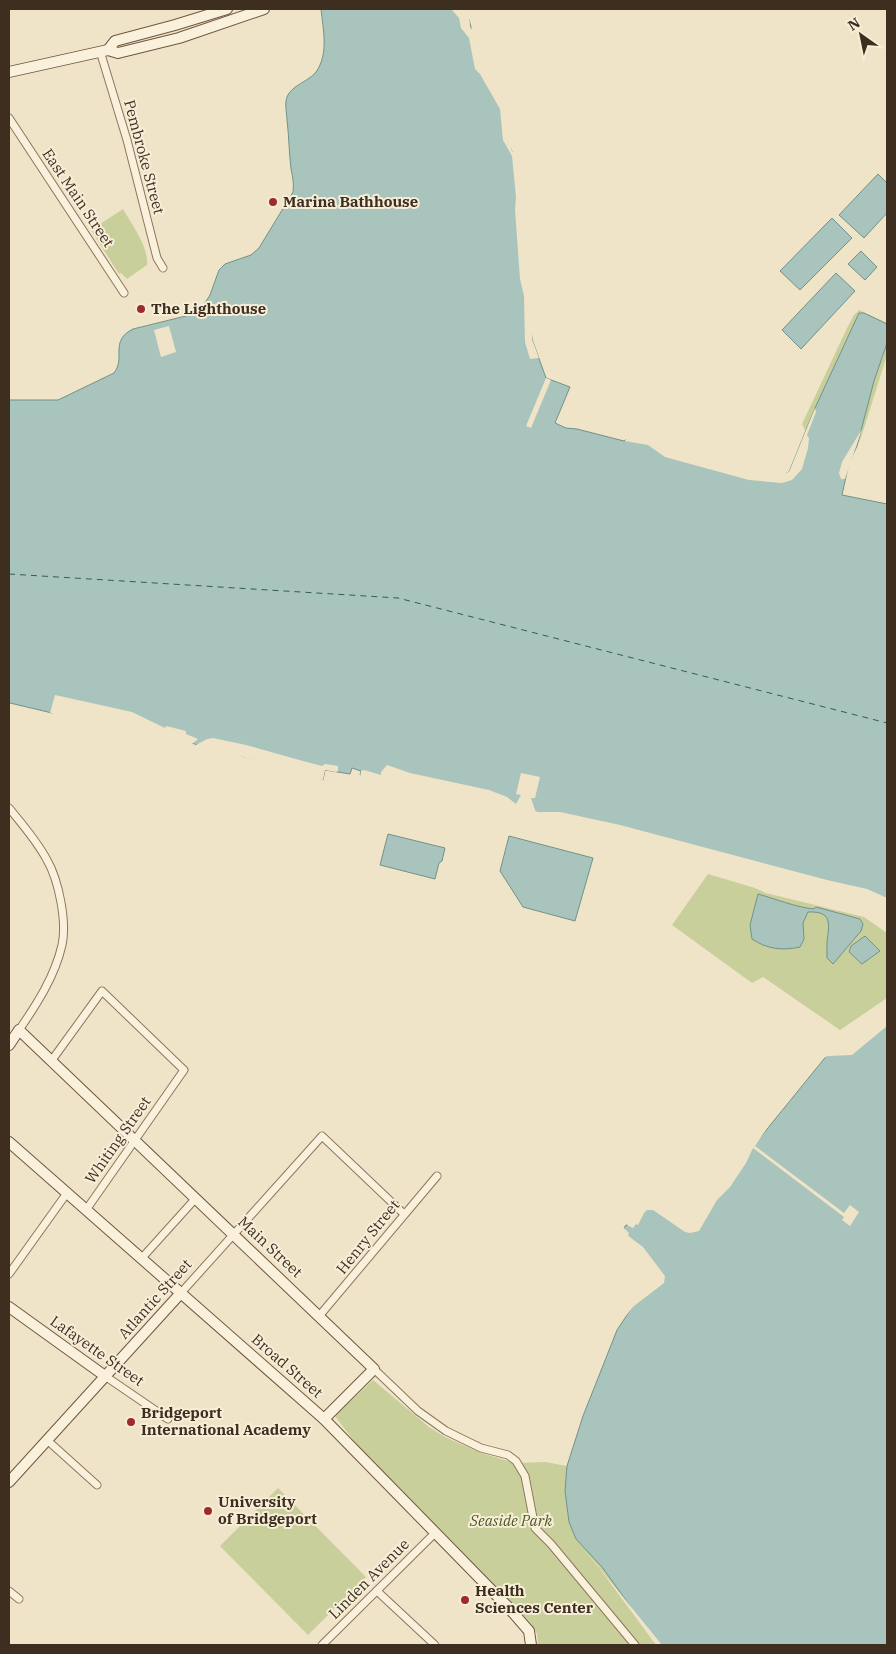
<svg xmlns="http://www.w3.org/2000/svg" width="896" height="1654" viewBox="0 0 896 1654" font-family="'IBM Plex Serif',serif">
  <rect width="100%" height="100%" fill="#f0e4c8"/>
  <g fill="#c9cf9b">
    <path d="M123,209C132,225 149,247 147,265L127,279L121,273L119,274L91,230Z"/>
    <polygon points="859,310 887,323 887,355 861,438 857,446 846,453 809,438 802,424 847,328 854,315"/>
    <polygon points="708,874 755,888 766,893 864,917 887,933 887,998 840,1030 763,977 752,983 672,925"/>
    <polygon points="373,1380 429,1427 445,1437 481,1453 515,1463 545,1462 567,1466 565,1491 569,1522 576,1538 602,1567 658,1645 538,1645 537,1634 530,1622 357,1445 335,1416"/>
    <polygon points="278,1488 366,1577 308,1635 220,1546"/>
  </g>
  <g fill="#a9c4bc" stroke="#6f938a">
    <path d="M321,9H458L469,19L482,74L500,103L505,136L514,156L521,218L532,339L546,378L570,387L555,423L566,428L577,429L624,441L630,436L664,451L775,478L789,472L815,408L859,313H864L887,324V343L874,381L857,446L849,463L842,495L887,504V918L875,908L531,817L530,805L524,802L516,810L360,775L361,771L352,768L350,774L325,770L323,780L311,774L163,736L124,718L60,708L52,713L10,703L9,701V400H58L114,373C126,358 109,341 133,329L194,314L203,306L210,295L219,270L225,264L251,255L259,248L293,192C294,184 293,178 291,169C289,153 289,136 287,120C287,114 285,107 286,101C288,86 307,83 316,72C329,54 323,29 321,9Z"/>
    <polygon points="878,174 887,183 887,213 864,238 839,215"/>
    <polygon points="832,218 852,238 800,290 780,271"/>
    <polygon points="861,251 877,267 865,280 848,264"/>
    <polygon points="836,273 855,291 801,349 782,330"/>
    <polygon points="388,834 445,848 442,861 439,863 435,879 380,865"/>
    <polygon points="509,836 593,858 575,921 523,907 500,871"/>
    <path d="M758,894C776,899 795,907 814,909L816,907L860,919L863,924L861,931L833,964L827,958C827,953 827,947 827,942C829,924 833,911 808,912L803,923L804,939L800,947C782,951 767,949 752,939L750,925Z"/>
    <polygon points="865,936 880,951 862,964 849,952 851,946"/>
    <polygon points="887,1013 887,1645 658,1645 602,1567 576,1539 569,1522 565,1491 567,1466 583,1416 604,1363 617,1330 639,1297 654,1269 641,1260 624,1228 626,1225 629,1225 648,1201 688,1227 693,1225 750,1150 828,1054"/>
  </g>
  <g fill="#f0e4c8">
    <polygon points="454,9 462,9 469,12 470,27 474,32 484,73 502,102 506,116 507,135 512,151 516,156 524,218 532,313 532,339 539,358 530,359 525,342 524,296 520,279 515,210 516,197 512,156 503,140 500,109 480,74 475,69 469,38 461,28 459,18 452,10"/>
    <polygon points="169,326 176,352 161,357 154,330"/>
    <polygon points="546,378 551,380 531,428 526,426"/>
    <polygon points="815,408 816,412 807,435 809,438 808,448 802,469 792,480 782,483 749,480 665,457 648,445 625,441 627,436 630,434 660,441 666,449 775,475 789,472"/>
    <polygon points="862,429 845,479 841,479 839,473 842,462"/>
    <polygon points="55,695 132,712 165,728 166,726 186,731 186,734 198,739 192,744 196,745 207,739 213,738 246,745 303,761 322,766 325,764 338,766 338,771 336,772 325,770 323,780 315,779 243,757 223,755 147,735 134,729 121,718 116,718 115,721 113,722 60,710 56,713 50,713"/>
    <polygon points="387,765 410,773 489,790 507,797 516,804 521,795 516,794 521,773 540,777 535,798 531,798 535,810 537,812 560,812 620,825 827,880 867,889 887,898 887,920 874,910 530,820 527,805 524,805 517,812 511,815 512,813 391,783 381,783 360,778 361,771 364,770 381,775 381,772"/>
    <polygon points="887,1011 887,1026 852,1055 828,1056 821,1059 827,1052"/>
    <polygon points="773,1119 755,1146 844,1213 850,1205 859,1212 850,1226 842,1220 844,1217 753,1148 746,1163 730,1187 717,1200 699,1231 690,1233 685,1232 653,1210 647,1210 644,1213 638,1225 636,1224 633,1228 627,1225 627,1222 634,1212 648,1199 660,1204 688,1224 692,1223 748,1149"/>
    <polygon points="622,1228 624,1228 629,1233 628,1235 631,1238 643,1247 665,1276 664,1283 634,1306 614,1330 637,1296 651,1269 639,1262 620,1245 620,1238 623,1230"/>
    <polygon points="580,1546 598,1566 662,1645 656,1645 600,1569"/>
  </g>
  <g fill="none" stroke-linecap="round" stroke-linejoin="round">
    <polyline stroke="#2f5d5a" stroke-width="1" stroke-dasharray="6 5" stroke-linecap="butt" points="9,574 398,598 887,723"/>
    <g stroke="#8d765c" stroke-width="9">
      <g id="street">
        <polyline points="100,51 127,140 157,258 163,268"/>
        <polyline points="9,118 124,293"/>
        <path d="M9,808C22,824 37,841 47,860C59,881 67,922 62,945C55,976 37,1004 19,1030"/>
        <polyline points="52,1060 102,991 184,1070 86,1210"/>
        <polyline points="141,1259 196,1198"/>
        <polyline points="9,1274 67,1193"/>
        <polyline points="180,1294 322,1136 404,1214"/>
        <polyline points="320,1315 437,1176"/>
        <polyline points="374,1369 418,1411 446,1431 481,1448 508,1455 516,1461 525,1476 535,1528 551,1544 635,1645"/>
        <polyline points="105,1376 168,1419"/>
        <polyline points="47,1440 97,1485"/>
        <polyline points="9,1591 19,1599"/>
        <polyline points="377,1591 435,1645"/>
        <polyline points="322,1645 435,1533"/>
      </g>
    </g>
    <g stroke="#6f573f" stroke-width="12">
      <g id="secondary">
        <polyline points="108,50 115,41 175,25 227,9"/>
        <polyline points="9,72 108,50 118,53 179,38 264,9"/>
        <polyline points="9,1045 19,1030 374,1369 324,1419"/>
        <polyline points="9,1142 324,1419 508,1607 529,1631 531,1645"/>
        <polyline points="9,1307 105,1376"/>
        <polyline points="9,1482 180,1294"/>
      </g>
    </g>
    <use href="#street" stroke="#faf1dc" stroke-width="7"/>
    <use href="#secondary" stroke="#faf1dc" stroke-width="10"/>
  </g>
  <g fill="#9e2a2b" stroke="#f7eed8" stroke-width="2">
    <circle cx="273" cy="202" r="5"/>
    <circle cx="141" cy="309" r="5"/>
    <circle cx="131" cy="1422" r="5"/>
    <circle cx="208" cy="1511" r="5"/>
    <circle cx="465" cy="1600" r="5"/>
  </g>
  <g text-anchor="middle" stroke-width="4" stroke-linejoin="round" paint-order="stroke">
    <g font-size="15" fill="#3d2e20" stroke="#f7eed8">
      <text transform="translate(144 157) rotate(75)" y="5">Pembroke Street</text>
      <text transform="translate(78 198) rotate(56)" y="5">East Main Street</text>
      <text transform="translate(118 1140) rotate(-55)" y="5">Whiting Street</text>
      <text transform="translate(368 1237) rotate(-51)" y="5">Henry Street</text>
      <text transform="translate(270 1247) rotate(43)" y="5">Main Street</text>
      <text transform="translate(155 1299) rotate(-48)" y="5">Atlantic Street</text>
      <text transform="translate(97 1351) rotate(35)" y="5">Lafayette Street</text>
      <text transform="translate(287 1366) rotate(41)" y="5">Broad Street</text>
      <text transform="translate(369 1579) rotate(-45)" y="5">Linden Avenue</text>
    </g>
    <g font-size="15" font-weight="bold" fill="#3d2e20" stroke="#f7eed8" text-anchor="start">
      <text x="283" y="207">Marina Bathhouse</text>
      <text x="151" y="314">The Lighthouse</text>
      <text x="141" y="1418">Bridgeport<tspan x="141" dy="17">International Academy</tspan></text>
      <text x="218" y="1507">University<tspan x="218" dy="17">of Bridgeport</tspan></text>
      <text x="475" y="1596">Health<tspan x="475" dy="17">Sciences Center</tspan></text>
    </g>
    <g font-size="15" font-style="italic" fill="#4d5a26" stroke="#f7eed8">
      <text x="511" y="1526">Seaside Park</text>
    </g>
  </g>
  <rect width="896" height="1654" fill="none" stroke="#3d2e20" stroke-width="20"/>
  <g transform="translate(861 35) rotate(327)" stroke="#f7eed8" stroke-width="4" paint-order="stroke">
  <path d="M0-4L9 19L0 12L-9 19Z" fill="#3d2e20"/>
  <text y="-8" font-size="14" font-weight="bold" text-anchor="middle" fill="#3d2e20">N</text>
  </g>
</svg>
